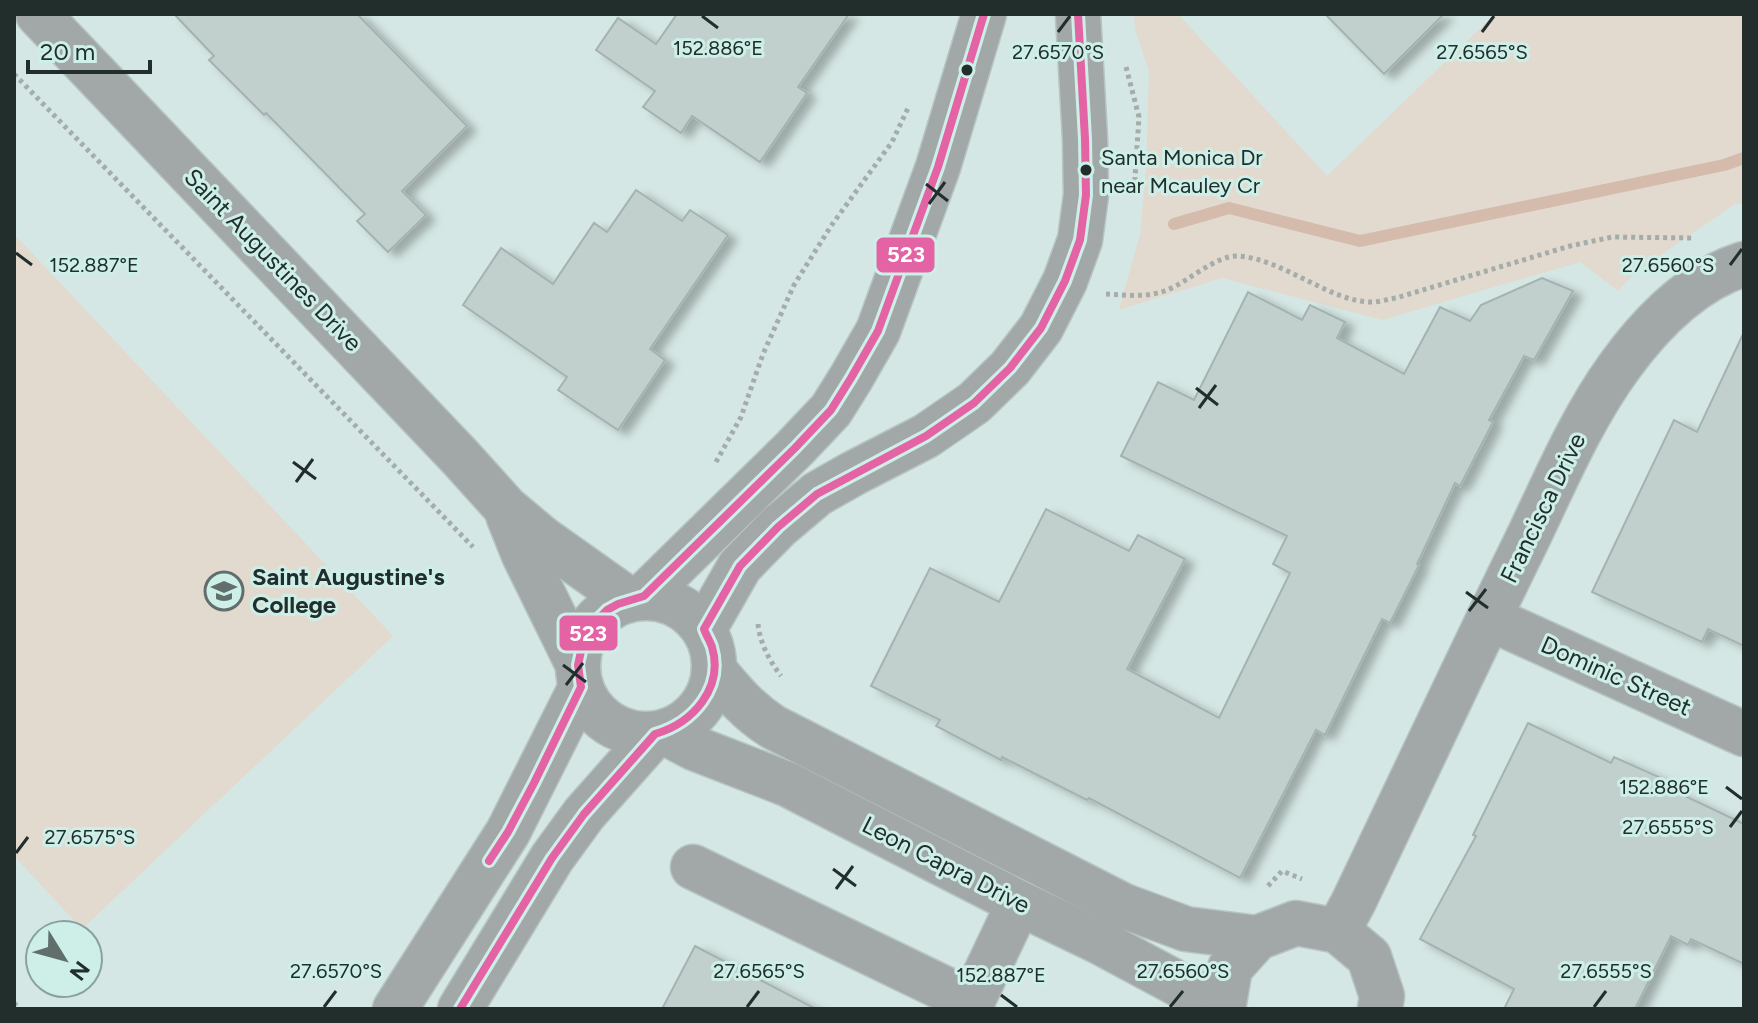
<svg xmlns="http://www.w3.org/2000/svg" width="1758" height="1023" viewBox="0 0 1758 1023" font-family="Figtree,sans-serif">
  <defs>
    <filter id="shadow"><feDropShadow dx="9" dy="5" stdDeviation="4" flood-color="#0004"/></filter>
  </defs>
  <rect width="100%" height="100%" fill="#d5e7e4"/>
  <g fill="#e2d9cf">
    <polygon points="1134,14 1178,14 1327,176 1495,14 1744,14 1744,203 1735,204 1636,272 1618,291 1580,262 1382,320 1222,278 1119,310 1140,234 1146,171 1149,71 1135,29"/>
    <polygon points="14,234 393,636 82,929 14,856"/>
  </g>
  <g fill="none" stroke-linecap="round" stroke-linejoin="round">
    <polyline stroke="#d4bbab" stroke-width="12" points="1174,224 1229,208 1360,241 1724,165 1744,158"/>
  </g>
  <g fill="#c1d0cd" stroke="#a4b3b0" stroke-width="2" filter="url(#shadow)">
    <polygon points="174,14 357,14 467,126 402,191 426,215 388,252 357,221 365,214 266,113 264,115 209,60 214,56"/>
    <polygon points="677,14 849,14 798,87 807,93 760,162 692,116 681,133 643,107 655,91 596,50 618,18 656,44"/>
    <polygon points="1325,14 1444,14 1384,74"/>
    <polygon points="636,190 682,221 690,210 728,235 650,349 665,360 618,430 558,390 567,377 463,305 501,248 553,284 594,223 607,232"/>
    <polygon points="1542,278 1573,291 1534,360 1524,356 1489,420 1493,422 1460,486 1455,483 1417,564 1419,565 1390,623 1382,619 1325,735 1316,730 1240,878 1089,798 1087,800 1002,757 1001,760 936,726 940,720 871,686 930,568 999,602 1046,509 1129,551 1138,535 1185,559 1127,669 1219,718 1290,573 1273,564 1287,536 1121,456 1158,382 1194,400 1248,292 1302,320 1310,305 1345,322 1337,338 1404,374 1440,307 1470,321 1481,305"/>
    <polygon points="1744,332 1744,646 1708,629 1702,642 1592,592 1674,420 1697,432"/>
    <polygon points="1528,723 1611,763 1614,757 1670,782 1668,788 1744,824 1744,964 1691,939 1688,945 1671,936 1635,1009 1504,1009 1514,989 1420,939 1476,836 1473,835"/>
    <polygon points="695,946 816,1009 662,1009"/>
  </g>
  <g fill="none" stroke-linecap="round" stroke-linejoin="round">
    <g stroke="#b6c4c2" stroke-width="47">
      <g id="minor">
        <polyline points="38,14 460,457 506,508 543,539 629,600"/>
        <polyline points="508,515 524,555 578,665"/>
        <polyline points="644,596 795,448 831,410 851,378 878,331 938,167 984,14"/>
        <circle cx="646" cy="666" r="68"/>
        <polyline points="1489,618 1744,734"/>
        <polyline points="704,629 740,566 778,527 817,494 854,473 926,436 974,403 1010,368 1041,328 1065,281 1080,240 1086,195 1085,139 1078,14"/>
        <path d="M714,670C732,692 748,711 773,727L1124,906L1186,929L1257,938"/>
        <polyline points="664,732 694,748 787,784 1019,903 1100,942 1223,1008"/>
        <polyline points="693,867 972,1002 1019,903"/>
        <path d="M1338,931L1354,901C1411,782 1467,662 1525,544C1554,484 1580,421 1619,367C1650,324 1693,280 1744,264"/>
        <polyline points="395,1009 508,832 581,687"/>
        <polyline points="460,1009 552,858 584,814 655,734"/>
        <polyline points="1223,1009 1230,968 1257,938 1296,923 1338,931 1369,957 1382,996 1380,1009"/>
      </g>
    </g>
    <g stroke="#a5adab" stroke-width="5" stroke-dasharray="4 4" stroke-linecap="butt">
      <polyline points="1126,67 1139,117 1135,178 1131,195"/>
      <polyline points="14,74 473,547"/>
      <path d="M1106,294C1126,295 1147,298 1167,290C1188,282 1216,255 1238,256C1284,259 1329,302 1372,302C1380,302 1388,299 1396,298L1570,246L1612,237L1694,238"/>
      <polyline points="716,462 741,417 763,354 794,285 831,226 892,142 909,106"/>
      <path d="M758,624C760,643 769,660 781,676"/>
      <polyline points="1268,886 1282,871 1302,879"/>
      <polyline points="14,1003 20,1009"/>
    </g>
    <use href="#minor" stroke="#a2a8a7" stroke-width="44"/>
    <g stroke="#cdefe8" stroke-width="14">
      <g id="bus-1">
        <polyline points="489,861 508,832 534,783 581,687 578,665 583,642 594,623 607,610 618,604 644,596 795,448 831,410 851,378 878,331 938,167 984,14"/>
        <path d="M460,1009L552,858L584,814L655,734C693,723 724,688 712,647C710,641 706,635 704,629L740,566L778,527L817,494L926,436L974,403L1010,368L1041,328L1065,281L1080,240L1086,195L1085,139L1078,14"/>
      </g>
    </g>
    <use href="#bus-1" stroke="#e463a4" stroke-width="8"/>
  </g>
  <path fill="none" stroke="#212e2c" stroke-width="3" d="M702,16L718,28M1058,32L1070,16M1482,32L1494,16M926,184L948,201M929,204L945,182M16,253L32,265M1730,265L1742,249M1196,388L1218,405M1199,408L1216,385M293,462L316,479M296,482L313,459M1466,592L1488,608M1469,611L1486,589M563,665L586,682M566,685L583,663M1726,787L1742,799M1730,827L1742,811M16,853L28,837M833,869L856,886M836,889L853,866M1001,995L1017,1007M324,1007L336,991M747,1007L759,991M1170,1007L1183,991M1594,1007L1606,991"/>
  <defs>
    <g id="school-ring" transform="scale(2)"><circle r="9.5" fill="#cdefe8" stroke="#606f6c" stroke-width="1.5"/><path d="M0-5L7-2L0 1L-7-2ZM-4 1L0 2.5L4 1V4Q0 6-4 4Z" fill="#606f6c"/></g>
  </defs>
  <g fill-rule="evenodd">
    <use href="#school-ring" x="224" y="591"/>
  </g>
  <g fill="#212e2c" stroke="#cdefe8" stroke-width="3">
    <circle cx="967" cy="70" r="7"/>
    <circle cx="1086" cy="170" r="7"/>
  </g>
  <g text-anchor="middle" stroke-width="6" stroke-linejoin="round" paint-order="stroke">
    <g font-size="22" fill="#212e2c" stroke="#cdefe8" text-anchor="start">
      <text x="1101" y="165">Santa Monica Dr<tspan x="1101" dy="28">near Mcauley Cr</tspan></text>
    </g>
    <g font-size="24" fill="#212e2c" stroke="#cdefe8">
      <text transform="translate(273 260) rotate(46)" y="8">Saint Augustines Drive</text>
      <text transform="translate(1543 508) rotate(-64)" y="8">Francisca Drive</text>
      <text transform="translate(1616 676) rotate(24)" y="8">Dominic Street</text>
      <text transform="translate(946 865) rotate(27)" y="8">Leon Capra Drive</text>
    </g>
    <g font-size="24" font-weight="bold" fill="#212e2c" stroke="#cdefe8" text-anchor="start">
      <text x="252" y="585">Saint Augustine's<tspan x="252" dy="28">College</tspan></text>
    </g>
  </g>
  <g font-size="20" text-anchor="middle" fill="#212e2c" stroke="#cdefe8" stroke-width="6" stroke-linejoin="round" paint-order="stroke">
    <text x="718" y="55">152.886°E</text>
    <text x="1058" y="59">27.6570°S</text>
    <text x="1482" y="59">27.6565°S</text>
    <text x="1668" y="272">27.6560°S</text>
    <text x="94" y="272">152.887°E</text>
    <text x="1664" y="794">152.886°E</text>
    <text x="1668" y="834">27.6555°S</text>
    <text x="90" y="844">27.6575°S</text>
    <text x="336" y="978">27.6570°S</text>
    <text x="759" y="978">27.6565°S</text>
    <text x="1183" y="978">27.6560°S</text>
    <text x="1606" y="978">27.6555°S</text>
    <text x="1001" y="982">152.887°E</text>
  </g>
  <g stroke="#cdefe8" stroke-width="3">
    <rect x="875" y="236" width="61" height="38" rx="8" fill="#e463a4"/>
    <rect x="558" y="614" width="61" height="38" rx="8" fill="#e463a4"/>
  </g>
  <g font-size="22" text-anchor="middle" font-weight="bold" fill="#fff">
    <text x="906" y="262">523</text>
    <text x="588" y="641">523</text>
  </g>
  <rect width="1758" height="1023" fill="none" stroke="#212e2c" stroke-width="32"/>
  <g transform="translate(64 959) rotate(127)"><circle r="38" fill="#cdefe8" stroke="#88a29d" stroke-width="2"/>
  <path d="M0-6L14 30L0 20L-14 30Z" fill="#606f6c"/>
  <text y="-12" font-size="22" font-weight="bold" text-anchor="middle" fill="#212e2c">N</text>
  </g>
  <path d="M28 60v12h122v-12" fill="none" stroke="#212e2c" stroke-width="4"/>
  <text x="40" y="60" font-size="24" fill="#212e2c" stroke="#cdefe8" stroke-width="6" paint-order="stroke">20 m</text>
</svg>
